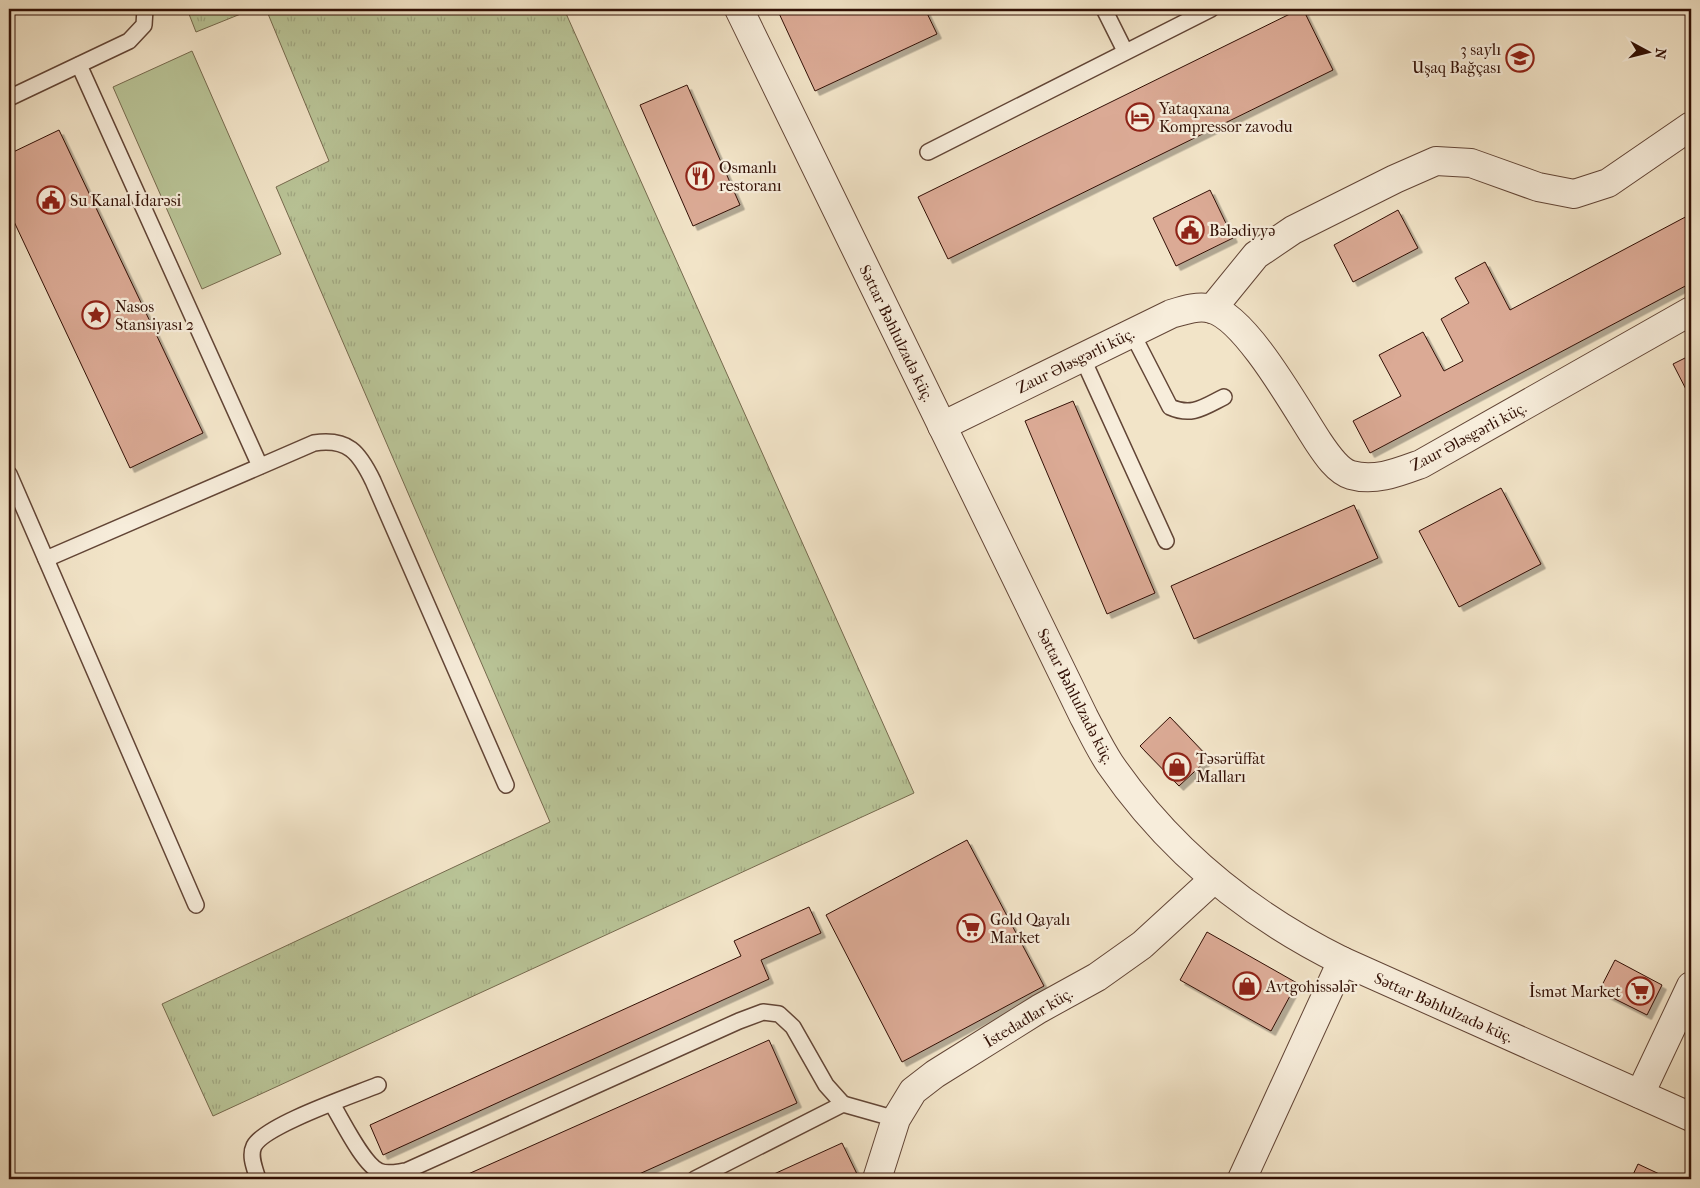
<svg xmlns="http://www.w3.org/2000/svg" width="1700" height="1188" viewBox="0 0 1700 1188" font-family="'IM FELL French Canon',serif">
  <defs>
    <pattern id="park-tufts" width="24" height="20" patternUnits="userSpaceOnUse" patternTransform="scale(1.25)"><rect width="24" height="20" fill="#b9c497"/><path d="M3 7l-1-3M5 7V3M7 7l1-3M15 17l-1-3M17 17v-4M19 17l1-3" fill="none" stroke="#a0a781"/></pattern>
    <filter id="shadow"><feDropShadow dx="4.5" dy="4.5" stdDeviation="0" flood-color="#0004"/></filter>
  </defs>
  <rect width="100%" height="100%" fill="#f2e4c8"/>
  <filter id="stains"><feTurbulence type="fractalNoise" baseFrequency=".004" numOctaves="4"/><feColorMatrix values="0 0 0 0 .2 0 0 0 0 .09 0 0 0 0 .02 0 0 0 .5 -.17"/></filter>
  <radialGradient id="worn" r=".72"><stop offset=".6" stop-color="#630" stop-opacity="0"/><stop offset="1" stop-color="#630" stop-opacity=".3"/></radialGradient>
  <polygon fill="#b9c497" stroke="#766a4e" points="192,51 281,254 202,289 113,87"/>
  <g fill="url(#park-tufts)" stroke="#766a4e">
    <polygon points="187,9 253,9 196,32"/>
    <polygon points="266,9 564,9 914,793 213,1116 162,1004 550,822 276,187 329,161"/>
  </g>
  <g fill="#dbaa95" stroke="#321005" filter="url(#shadow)">
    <polygon points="777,9 925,9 937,34 815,91"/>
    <polygon points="1300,9 1303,9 1333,70 948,259 918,197"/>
    <polygon points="687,85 740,205 693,226 640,105"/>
    <polygon points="59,130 203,433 130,468 9,211 9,154"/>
    <polygon points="1210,190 1233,238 1176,266 1153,218"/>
    <polygon points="1398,210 1418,248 1353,282 1334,245"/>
    <polygon points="1691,214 1691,283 1370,453 1353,421 1401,396 1379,355 1423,332 1444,371 1463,361 1441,319 1469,303 1455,278 1485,262 1510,310"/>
    <polygon points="1691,355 1691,399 1673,364"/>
    <polygon points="1073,401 1155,593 1107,614 1025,421"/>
    <polygon points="1501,488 1541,564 1459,607 1419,531"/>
    <polygon points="1354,505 1378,558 1194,639 1171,586"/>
    <polygon points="1170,717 1209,758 1179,786 1140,746"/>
    <polygon points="967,840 1044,986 902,1062 826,915"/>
    <polygon points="809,907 821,933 761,960 769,979 383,1155 370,1125 741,956 734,941"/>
    <polygon points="1207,932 1297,983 1271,1031 1180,980"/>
    <polygon points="1615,960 1662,985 1647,1015 1599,991"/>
    <polygon points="769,1040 797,1103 628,1179 457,1179"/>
    <polygon points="842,1143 857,1174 847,1179 763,1179"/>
    <polygon points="1638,1164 1670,1179 1631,1179"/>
  </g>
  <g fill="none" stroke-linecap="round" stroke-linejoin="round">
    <g stroke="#624536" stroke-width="18">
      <g id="lane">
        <polyline points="1104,9 1125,51"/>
        <polyline points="79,65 260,466"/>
        <polyline points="9,98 129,41 144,25 145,9"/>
        <polyline points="928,152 1211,9"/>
        <path d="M1132,333L1170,407C1192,417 1204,407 1224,397"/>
        <polyline points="1082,357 1166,541"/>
        <polyline points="9,474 196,905"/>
        <path d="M46,559L314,443C348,438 359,452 373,481L506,785"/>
        <path d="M332,1104C342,1120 363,1164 379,1171C387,1175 397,1172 406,1171L739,1021L763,1012L779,1014L793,1027L826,1085L843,1104"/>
        <path d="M258,1179C255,1169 249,1156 254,1146C265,1125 354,1095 378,1085"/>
        <polyline points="695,1179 843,1104 896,1119"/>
      </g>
    </g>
    <g stroke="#624536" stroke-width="30">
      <g id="street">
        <path d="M739,9L1084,717C1092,732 1100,749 1110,764C1169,850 1249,915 1342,961L1691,1117"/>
        <polyline points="1212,309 1256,255 1293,230 1395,179 1436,161 1471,163 1538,187 1574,194 1608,183 1691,126"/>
        <path d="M942,426L1171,314C1184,310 1199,305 1212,309C1247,319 1296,408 1317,440C1325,452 1337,471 1351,475C1375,482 1399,472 1421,464L1691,311"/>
        <polyline points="1640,1094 1691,986"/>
        <polyline points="877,1179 896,1119 913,1091 935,1074 1039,1009 1097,977 1142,945 1214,879"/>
        <polyline points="1242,1179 1342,961"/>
      </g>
    </g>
    <use href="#lane" stroke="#f7eddb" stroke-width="15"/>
    <use href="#street" stroke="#f7eddb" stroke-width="28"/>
  </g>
  <defs>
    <g id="school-ring" transform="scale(1.4375)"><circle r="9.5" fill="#f7eddb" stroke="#8f2418" stroke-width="1.5"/><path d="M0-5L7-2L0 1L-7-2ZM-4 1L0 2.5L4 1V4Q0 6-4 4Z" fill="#8f2418"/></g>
    <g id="hotel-ring" transform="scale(1.4375)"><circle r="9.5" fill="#f7eddb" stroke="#8f2418" stroke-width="1.5"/><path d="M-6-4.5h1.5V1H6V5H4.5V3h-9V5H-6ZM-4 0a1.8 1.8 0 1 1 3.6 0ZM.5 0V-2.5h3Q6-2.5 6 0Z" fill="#8f2418"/></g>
    <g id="restaurant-ring" transform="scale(1.4375)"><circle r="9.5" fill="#f7eddb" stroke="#8f2418" stroke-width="1.5"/><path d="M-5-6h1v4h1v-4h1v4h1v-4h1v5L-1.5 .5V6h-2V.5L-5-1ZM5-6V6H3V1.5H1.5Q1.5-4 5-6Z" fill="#8f2418"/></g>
    <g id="civic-ring" transform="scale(1.4375)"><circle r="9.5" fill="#f7eddb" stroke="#8f2418" stroke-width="1.5"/><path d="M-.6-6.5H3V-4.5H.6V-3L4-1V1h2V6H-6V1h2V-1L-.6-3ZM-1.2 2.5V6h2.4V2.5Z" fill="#8f2418"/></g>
    <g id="sight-ring" transform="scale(1.4375)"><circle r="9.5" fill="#f7eddb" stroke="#8f2418" stroke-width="1.5"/><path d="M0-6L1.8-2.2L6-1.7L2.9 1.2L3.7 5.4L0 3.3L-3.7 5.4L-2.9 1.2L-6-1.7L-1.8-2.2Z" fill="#8f2418"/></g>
    <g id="shop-ring" transform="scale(1.4375)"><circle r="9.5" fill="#f7eddb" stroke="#8f2418" stroke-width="1.5"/><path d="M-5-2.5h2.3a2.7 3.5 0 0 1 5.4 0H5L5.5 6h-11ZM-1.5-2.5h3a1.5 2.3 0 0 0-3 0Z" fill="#8f2418"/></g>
    <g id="supermarket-ring" transform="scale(1.4375)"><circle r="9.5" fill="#f7eddb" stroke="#8f2418" stroke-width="1.5"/><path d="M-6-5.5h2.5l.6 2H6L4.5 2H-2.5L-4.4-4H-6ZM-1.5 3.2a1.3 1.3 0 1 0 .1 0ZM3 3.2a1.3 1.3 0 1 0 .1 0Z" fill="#8f2418"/></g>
  </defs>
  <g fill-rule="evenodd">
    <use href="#school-ring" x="1520" y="58"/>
    <use href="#hotel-ring" x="1140" y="117"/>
    <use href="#restaurant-ring" x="700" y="176"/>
    <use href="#civic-ring" x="51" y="200"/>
    <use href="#civic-ring" x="1190" y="230"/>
    <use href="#sight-ring" x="96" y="315"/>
    <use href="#shop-ring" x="1177" y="767"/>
    <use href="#supermarket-ring" x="971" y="928"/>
    <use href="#shop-ring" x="1247" y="986"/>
    <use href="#supermarket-ring" x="1640" y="991"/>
  </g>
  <g text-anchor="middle" stroke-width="4.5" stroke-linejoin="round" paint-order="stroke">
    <g font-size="16" fill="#321005" stroke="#f7eddb" text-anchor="start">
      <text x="1501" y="55" text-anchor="end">3 saylı<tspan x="1501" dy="18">Uşaq Bağçası</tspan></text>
      <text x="1159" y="114">Yataqxana<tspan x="1159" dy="18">Kompressor zavodu</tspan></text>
      <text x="719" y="173">Osmanlı<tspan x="719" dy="18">restoranı</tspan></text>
      <text x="70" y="206">Su Kanal İdarəsi</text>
      <text x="1209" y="236">Bələdiyyə</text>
      <text x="115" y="312">Nasos<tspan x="115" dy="18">Stansiyası 2</tspan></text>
      <text x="1196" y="764">Təsərüffat<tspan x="1196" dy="18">Malları</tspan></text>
      <text x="990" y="925">Gold Qayalı<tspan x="990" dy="18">Market</tspan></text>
      <text x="1266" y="992">Avtgohissələr</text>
      <text x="1621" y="997" text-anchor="end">İsmət Market</text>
    </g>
    <g font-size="16" fill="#321005" stroke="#f7eddb">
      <text transform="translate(897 333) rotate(64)" y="6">Səttar Bəhlulzadə küç.</text>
      <text transform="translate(1075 360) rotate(-26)" y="6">Zaur Ələsgərli küç.</text>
      <text transform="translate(1468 436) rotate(-28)" y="6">Zaur Ələsgərli küç.</text>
      <text transform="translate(1076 696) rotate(63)" y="6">Səttar Bəhlulzadə küç.</text>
      <text transform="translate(1444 1007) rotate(24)" y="6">Səttar Bəhlulzadə küç.</text>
      <text transform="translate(1028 1017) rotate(-31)" y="6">İstedadlar küç.</text>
    </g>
  </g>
  <rect width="1700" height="1188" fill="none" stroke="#f2e4c8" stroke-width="30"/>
  <rect x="10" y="10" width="1680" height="1168" fill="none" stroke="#321005" stroke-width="2.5"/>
  <rect x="15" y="15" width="1670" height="1158" fill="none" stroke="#321005"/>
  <g transform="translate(1648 52) rotate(97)" stroke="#f7eddb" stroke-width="4" paint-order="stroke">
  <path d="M0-4L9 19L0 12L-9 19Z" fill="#321005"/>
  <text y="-8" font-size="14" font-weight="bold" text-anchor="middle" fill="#321005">N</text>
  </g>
  <rect width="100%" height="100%" filter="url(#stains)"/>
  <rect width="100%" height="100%" fill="url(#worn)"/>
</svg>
